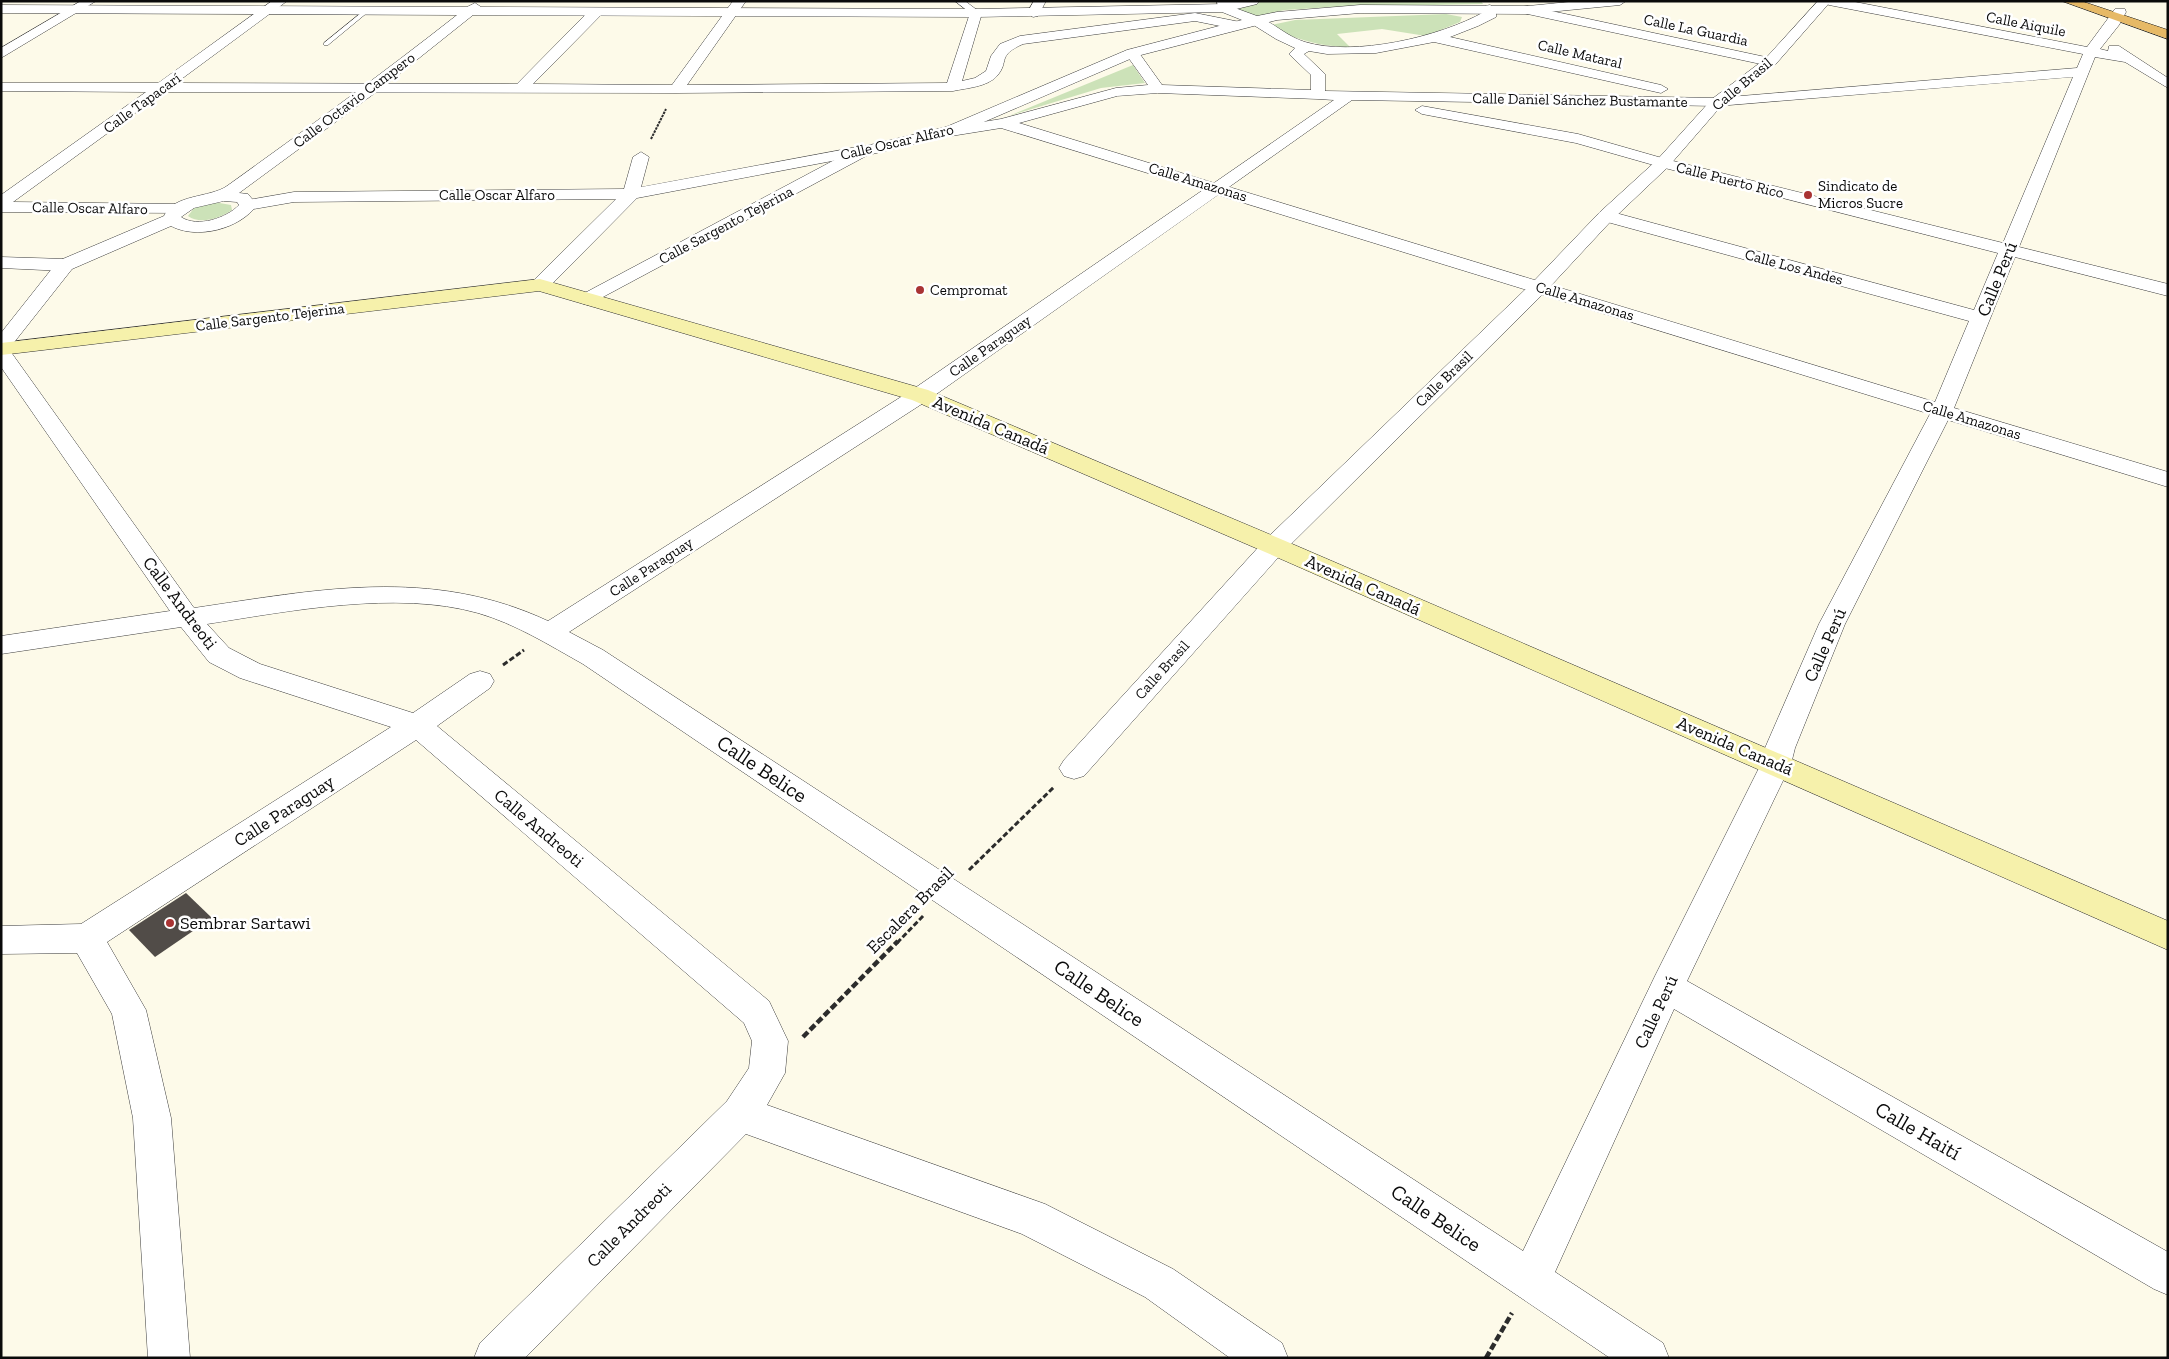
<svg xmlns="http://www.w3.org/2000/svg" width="2169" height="1359" viewBox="0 0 2169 1359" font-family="'Zilla Slab',serif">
  <rect width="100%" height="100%" fill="#fdfae9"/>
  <g fill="#cce2b8">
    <polygon points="1239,1 1481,1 1483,4 1333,7 1285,10 1258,16 1243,16 1228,4"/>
    <path d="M1446,14L1462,17L1460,22L1426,36L1382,29L1337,34L1350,47C1319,47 1294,38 1266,26L1295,20Z"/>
    <polygon points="1133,65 1145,83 1101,88 1009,116"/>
    <path d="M214,202L231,205L232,210C221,218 200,225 188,216L194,208Z"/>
  </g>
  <polygon fill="#514c48" points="186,893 212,918 155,957 129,930"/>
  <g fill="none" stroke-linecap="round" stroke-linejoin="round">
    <g stroke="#3d3d3d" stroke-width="1">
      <polygon id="service" points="366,9 368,12 328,45 324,45 324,43"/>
    </g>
    <g stroke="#3d3d3d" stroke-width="1">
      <polygon id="pedestrian" points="955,1 965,1 981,13 973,15"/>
    </g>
    <g stroke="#3d3d3d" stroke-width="1">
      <g id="minor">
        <polygon points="81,1 96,1 1,58 1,48"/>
        <path d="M272,1H287L176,83L517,84L591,9L596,8L602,12L601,15L533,84L672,85L733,1H746L687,85L947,83L970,13L976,9L982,13L962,81L975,78L986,71L991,56L1000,44L1020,36L1195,13L1240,22L1242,25L1235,29L1195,21L1023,44C996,56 1010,61 997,76C987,87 967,88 953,91L676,93L164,92L13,202L179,204L185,205L188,209L185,213L1,212V195L146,92L1,91V83H158Z"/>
        <polygon points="1034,1 1046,1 1038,16 1033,17 1027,13"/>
        <polygon points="1217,1 1259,1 1257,4 1224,12 1218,8"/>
        <path d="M1823,1H1850L2087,47L2115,9H2125L2126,12L2119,25L2100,49L2108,51L2109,46H2119L2168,78V88L2125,62L2095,57L2019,247L2168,284V296L2015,257L1954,408L2168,472V487L1948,420L1845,624L1795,748L1791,764L1687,981L2168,1252V1295L2154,1289L1674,1009L1555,1272L1663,1343L1669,1358H1610L583,664C549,645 516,624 478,613C397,590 290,611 207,624L229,648L260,664L413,713L470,674L480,671L490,674L494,681L490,688L437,726L769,1001L788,1041L785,1073L767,1105L1045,1204L1173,1269L1282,1343L1288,1358H1230L1145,1297L1022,1234L746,1134L525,1358H474L480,1343L727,1101L749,1068L752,1041L744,1023L416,740L107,942L146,1010L171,1118L190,1358H148L133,1118L112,1014L77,953L1,954V926L81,924L391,727L240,678L209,662L181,627L1,654V636L170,611L1,367V346L8,348L194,608C317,590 430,566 548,621L912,390L1203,190L1001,128L951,136L946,134L943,131L946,128L1001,119L1116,88L1148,85L1125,53L1132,49L1137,50L1162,85L1311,90V75L1289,54L1295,48L1276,39L1252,24L1250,21L1257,17C1272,21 1287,37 1305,42C1354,57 1440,37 1484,12L1485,6L1490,5L1496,9V17L1478,26L1450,37L1661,85L1668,89L1661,93L1434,42L1376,53L1327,54L1309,51L1304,54L1325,74V91L1717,98L2077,68L2083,54L1829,5ZM2073,77L2003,243L1669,160L1578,134L1422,106L1415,110L1422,114L1576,143L1657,166L1998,253L1974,310L1612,212H1600L1597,216L1600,220L1969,321L1935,402L1229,187L1352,100L1717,106ZM1158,93L1318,99L1334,100L1214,183L1019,123L1117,96ZM1218,195L1930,414L1819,624L1765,748L1761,764L1655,976L1523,1251L603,650L569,632L928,400Z"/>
        <polygon points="1528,6 1770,58 1777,62 1770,66 1523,13 1522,10 1523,7"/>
        <polygon points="863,146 869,148 871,151 869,154 637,198 547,289 533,289 531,285 533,281 616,199 294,202 248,210 242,209 239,205 242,201 248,200 294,192 624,189 633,157 641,152 649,157 641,187"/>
        <polygon points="1,257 65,259 72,261 74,265 72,269 65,271 1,268"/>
        <polygon points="1274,538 1283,540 1286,546 1283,552 1084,776 1074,779 1064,776 1059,768 1064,760 1265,540"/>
      </g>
    </g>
    <g stroke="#3d3d3d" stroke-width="1">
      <g id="tertiary">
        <path d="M1579,1H1626L1620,5L1528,14L1360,13L1277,20L1137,56L956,134L868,155L588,305L581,303L578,299L581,295L857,148L946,127L1127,50L1242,20L1222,12L976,17L473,15L379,90L239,193L248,194L257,205C240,229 197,240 171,226L72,269L8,350L1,352V333L58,261L164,216C173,194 210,198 227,186C305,130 382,74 457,15L1,13V5L467,7L475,3L481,7L976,9L1224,4L1257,16L1277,12L1360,5L1528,6ZM224,201L237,202L239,205C227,218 197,228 181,217L194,208Z"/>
        <polygon points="1818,1 1831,1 1775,65 1722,105 1669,166 1612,220 1546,291 1283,552 1274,554 1265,552 1262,546 1265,540 1532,283 1600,212 1657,160 1712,99 1765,59"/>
      </g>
    </g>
    <g stroke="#2c2c2c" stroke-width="1">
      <polygon id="secondary" points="540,279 928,390 1283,540 2168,921 2168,950 1265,552 912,400 539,291 1,355 1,343"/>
    </g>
    <g stroke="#1b1b1b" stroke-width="1">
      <polygon id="trunk" points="2062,1 2081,1 2168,30 2168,39"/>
    </g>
    <polyline stroke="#2c2c2c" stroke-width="2" stroke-dasharray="2.5 1" stroke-linecap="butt" points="651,139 666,109"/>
    <g stroke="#2c2c2c" stroke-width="3" stroke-dasharray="5.5 2.5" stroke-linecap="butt">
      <polyline points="503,665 524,650"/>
      <polyline points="969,870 1054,787"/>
      <polyline points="897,943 924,915"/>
    </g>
    <g stroke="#2c2c2c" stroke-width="4.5" stroke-dasharray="7 3" stroke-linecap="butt">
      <polyline points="803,1037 898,941"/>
      <polyline points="1486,1358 1512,1313"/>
    </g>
    <use href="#service" fill="#fff" fill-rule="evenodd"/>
    <use href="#pedestrian" fill="#fff" fill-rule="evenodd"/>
    <use href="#minor" fill="#fff" fill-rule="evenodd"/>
    <use href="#tertiary" fill="#fff" fill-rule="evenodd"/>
    <use href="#secondary" fill="#f6f1ab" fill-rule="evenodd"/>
    <use href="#trunk" fill="#e6b966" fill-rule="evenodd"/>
  </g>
  <g fill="#a93333" stroke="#fff" stroke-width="2">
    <circle cx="1808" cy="195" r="5"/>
    <circle cx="920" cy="290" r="5"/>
    <circle cx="170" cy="923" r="5"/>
  </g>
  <g text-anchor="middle" stroke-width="5" stroke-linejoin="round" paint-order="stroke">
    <g font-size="15" fill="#0a0a0a" stroke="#fff">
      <text transform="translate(2026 24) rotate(11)" y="5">Calle Aiquile</text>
      <text transform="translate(1696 30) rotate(12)" y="5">Calle La Guardia</text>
      <text transform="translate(1580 54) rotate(13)" y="5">Calle Mataral</text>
      <text transform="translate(1742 84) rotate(-40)" y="5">Calle Brasil</text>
      <text transform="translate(354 100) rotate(-37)" y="5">Calle Octavio Campero</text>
      <text transform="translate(1580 100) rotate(1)" y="5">Calle Daniel Sánchez Bustamante</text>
      <text transform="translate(142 103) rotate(-36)" y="5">Calle Tapacarí</text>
      <text transform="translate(897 142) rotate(-13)" y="5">Calle Oscar Alfaro</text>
      <text transform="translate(1730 180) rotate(14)" y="5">Calle Puerto Rico</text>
      <text transform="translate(1198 182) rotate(17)" y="5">Calle Amazonas</text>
      <text x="497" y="200">Calle Oscar Alfaro</text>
      <text transform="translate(90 208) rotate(1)" y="5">Calle Oscar Alfaro</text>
      <text transform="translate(726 225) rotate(-28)" y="5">Calle Sargento Tejerina</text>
      <text transform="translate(1794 267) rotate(15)" y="5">Calle Los Andes</text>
      <text transform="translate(1585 301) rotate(17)" y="5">Calle Amazonas</text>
      <text transform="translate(270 317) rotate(-7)" y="5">Calle Sargento Tejerina</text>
      <text transform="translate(990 346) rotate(-35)" y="5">Calle Paraguay</text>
      <text transform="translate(1444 379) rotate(-44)" y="5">Calle Brasil</text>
      <text transform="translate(1972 420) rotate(17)" y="5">Calle Amazonas</text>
      <text transform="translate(651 567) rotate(-33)" y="5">Calle Paraguay</text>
      <text transform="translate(1162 670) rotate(-48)" y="5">Calle Brasil</text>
    </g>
    <g font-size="15" fill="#0a0a0a" stroke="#fff" text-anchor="start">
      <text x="1818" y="191">Sindicato de<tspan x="1818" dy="17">Micros Sucre</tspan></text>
      <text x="930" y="295">Cempromat</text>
    </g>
    <g font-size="18" fill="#0a0a0a" stroke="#fff">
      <text transform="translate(1997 279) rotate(-68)" y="6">Calle Perú</text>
      <text transform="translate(991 425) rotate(23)" y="6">Avenida Canadá</text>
      <text transform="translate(1363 585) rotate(24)" y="6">Avenida Canadá</text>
      <text transform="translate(180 603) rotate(53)" y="6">Calle Andreoti</text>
      <text transform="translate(1825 645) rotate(-66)" y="6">Calle Perú</text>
      <text transform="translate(1735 746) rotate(23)" y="6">Avenida Canadá</text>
      <text transform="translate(284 811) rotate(-33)" y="6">Calle Paraguay</text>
      <text transform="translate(539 828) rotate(40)" y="6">Calle Andreoti</text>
      <text transform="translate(910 910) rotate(-45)" y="6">Escalera Brasil</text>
      <text transform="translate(1656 1012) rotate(-65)" y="6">Calle Perú</text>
      <text transform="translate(629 1225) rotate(-45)" y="6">Calle Andreoti</text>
    </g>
    <g font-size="18" fill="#0a0a0a" stroke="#fff" text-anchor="start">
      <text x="180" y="929">Sembrar Sartawi</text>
    </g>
    <g font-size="21" fill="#0a0a0a" stroke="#fff">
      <text transform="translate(762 769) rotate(34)" y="7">Calle Belice</text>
      <text transform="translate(1099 993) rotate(34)" y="7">Calle Belice</text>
      <text transform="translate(1918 1131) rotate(30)" y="7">Calle Haití</text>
      <text transform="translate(1436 1218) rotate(34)" y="7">Calle Belice</text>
    </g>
  </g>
  <rect width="2169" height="1359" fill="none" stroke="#0a0a0a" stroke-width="5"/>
</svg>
